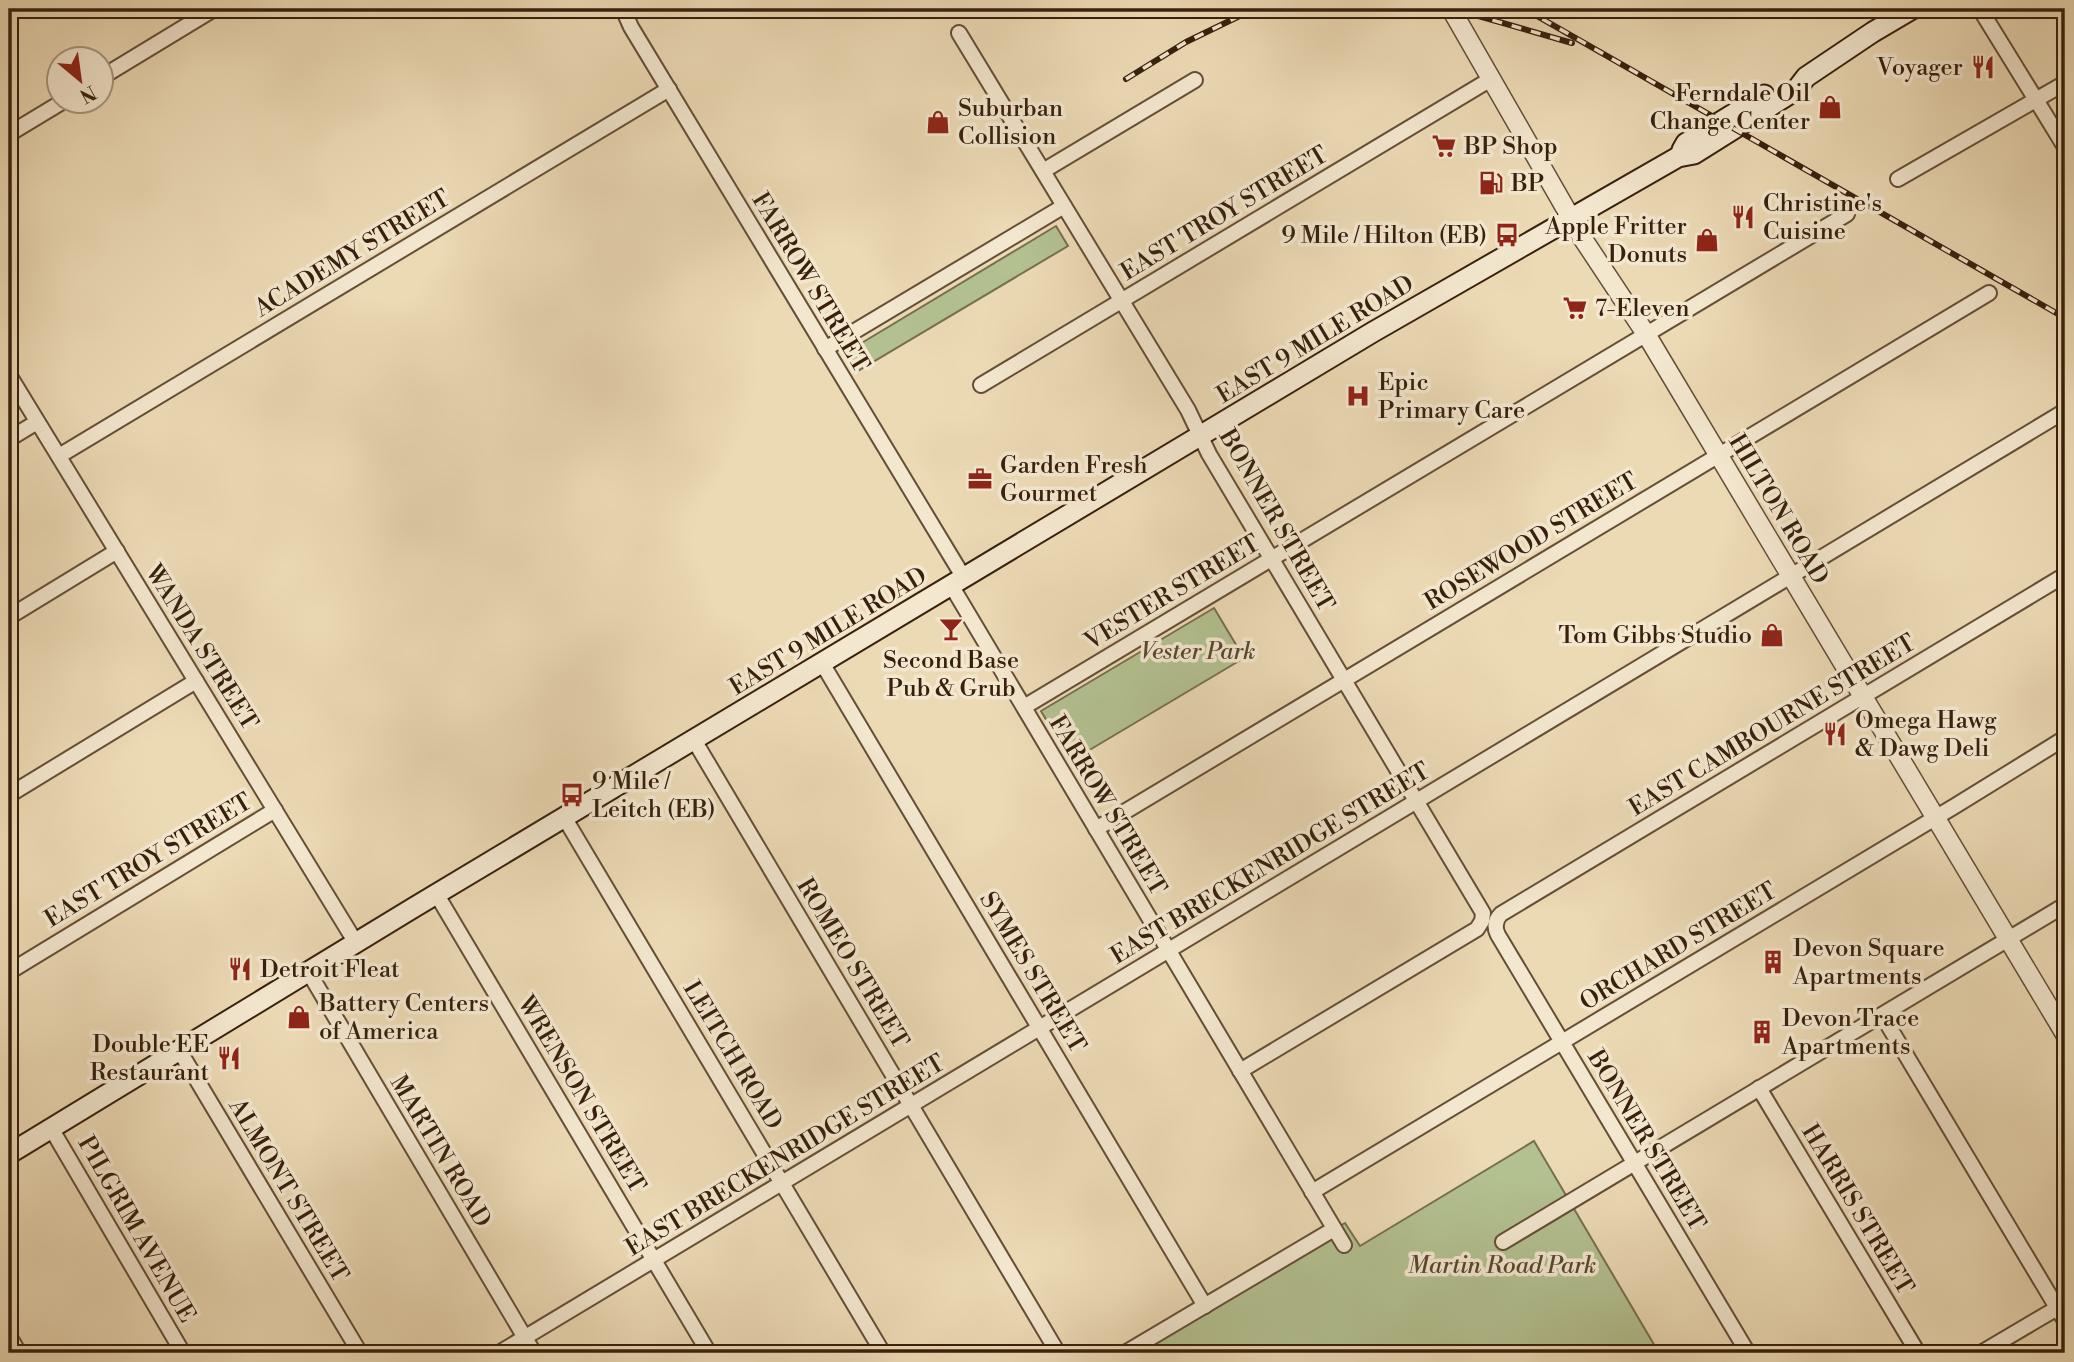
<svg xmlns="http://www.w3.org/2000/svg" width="2074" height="1362" viewBox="0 0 2074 1362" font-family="'Libre Bodoni',serif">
  <rect width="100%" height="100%" fill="#ecdab5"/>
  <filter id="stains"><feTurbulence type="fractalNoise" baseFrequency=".00286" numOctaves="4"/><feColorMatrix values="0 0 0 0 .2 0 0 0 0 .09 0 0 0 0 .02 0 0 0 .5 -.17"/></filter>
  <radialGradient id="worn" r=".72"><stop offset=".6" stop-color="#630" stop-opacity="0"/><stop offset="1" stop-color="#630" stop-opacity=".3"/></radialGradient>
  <g fill="#b3c191" stroke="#76704f" stroke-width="2">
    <polygon points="1056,226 1068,246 856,372 845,353"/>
    <polygon points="1214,608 1244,658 1071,761 1041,711"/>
    <polygon points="1534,1141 1659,1353 1125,1353 1345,1223 1360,1246"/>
  </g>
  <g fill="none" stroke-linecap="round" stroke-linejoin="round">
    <g stroke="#654e37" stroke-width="18">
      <g id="minor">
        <polyline points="623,9 631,27 964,578"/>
        <polyline points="1980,9 2065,147"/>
        <polyline points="959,33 1188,410 1209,454 1483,913 1482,921 1477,929 1240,1071"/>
        <polyline points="102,77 214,9"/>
        <polyline points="9,134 62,102"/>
        <polyline points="1043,171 1195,80"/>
        <polyline points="1898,179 2065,83"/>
        <polyline points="825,349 1064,206"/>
        <polyline points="9,375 356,943"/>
        <polyline points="981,385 1491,79"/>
        <polyline points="9,439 37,422"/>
        <polyline points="59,456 669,89"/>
        <polyline points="951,585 1344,1245"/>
        <polyline points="9,617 117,551"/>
        <polyline points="822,663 1205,1306"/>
        <polyline points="1024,707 1847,214"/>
        <polyline points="694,740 1058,1353"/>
        <polyline points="9,795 196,681"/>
        <polyline points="564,817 883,1353"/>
        <polyline points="1096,829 1989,293"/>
        <polyline points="437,895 709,1353"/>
        <polyline points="308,971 534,1353"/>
        <polyline points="9,972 275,810"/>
        <polyline points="1882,1015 2065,1321"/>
        <polyline points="179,1050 360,1353"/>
        <polyline points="1759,1088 1918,1353"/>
        <polyline points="51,1128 183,1353"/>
        <polyline points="1312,1192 1955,806 2065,738"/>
        <polyline points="1503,1242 2065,905"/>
        <polyline points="9,1336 19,1353"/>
        <polyline points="499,1353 2065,411"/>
        <polyline points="1125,1353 1334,1229"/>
        <path d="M1748,1353L1498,935C1494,927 1495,920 1501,914L2065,575"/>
        <polyline points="1981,1353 2064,1304"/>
      </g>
    </g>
    <g stroke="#654e37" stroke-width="21">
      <polyline id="tertiary" points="1451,9 1583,239 1646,334 2065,1034"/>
    </g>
    <g stroke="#38200d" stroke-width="23">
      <g id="secondary">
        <polyline points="1682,150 1686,143 1764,95"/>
        <polyline points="9,1154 413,908 1373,332 1678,157 1694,154 1796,90 1806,77 1873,32 1912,9"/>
      </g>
    </g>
    <use href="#minor" stroke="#f3e7cf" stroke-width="14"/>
    <use href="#tertiary" stroke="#f3e7cf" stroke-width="18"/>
    <use href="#secondary" stroke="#f3e7cf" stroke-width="19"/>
    <g stroke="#38200d" stroke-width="6">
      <g id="rail">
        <polyline points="1454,9 1572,43"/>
        <polyline points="1525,9 2065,318"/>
        <polyline points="1126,79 1186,42 1254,9"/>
      </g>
    </g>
    <use href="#rail" stroke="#f3e7cf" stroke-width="3.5" stroke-dasharray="10" stroke-linecap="butt"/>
  </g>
  <defs>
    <g id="restaurant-bare" transform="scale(1.89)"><path d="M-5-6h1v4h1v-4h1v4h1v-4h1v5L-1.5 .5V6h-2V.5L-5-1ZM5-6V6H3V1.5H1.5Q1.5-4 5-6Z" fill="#8f2418" stroke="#f3e7cf" stroke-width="2.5" paint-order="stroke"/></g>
    <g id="shop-bare" transform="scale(1.89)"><path d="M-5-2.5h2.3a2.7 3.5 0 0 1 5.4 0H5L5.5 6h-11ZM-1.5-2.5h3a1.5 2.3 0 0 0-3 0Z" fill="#8f2418" stroke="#f3e7cf" stroke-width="2.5" paint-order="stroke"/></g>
    <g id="supermarket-bare" transform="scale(1.89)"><path d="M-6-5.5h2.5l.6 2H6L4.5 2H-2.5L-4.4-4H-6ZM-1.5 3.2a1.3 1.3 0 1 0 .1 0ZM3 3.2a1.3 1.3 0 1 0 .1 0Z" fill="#8f2418" stroke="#f3e7cf" stroke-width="2.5" paint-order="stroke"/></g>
    <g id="fuel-bare" transform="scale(1.89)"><path d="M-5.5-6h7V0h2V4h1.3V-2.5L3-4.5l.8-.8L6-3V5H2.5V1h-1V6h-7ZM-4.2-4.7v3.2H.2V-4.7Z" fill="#8f2418" stroke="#f3e7cf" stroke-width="2.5" paint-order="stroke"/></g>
    <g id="bus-bare" transform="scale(1.89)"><path d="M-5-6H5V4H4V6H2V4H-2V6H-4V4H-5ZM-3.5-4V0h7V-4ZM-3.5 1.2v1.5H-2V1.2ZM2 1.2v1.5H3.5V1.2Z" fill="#8f2418" stroke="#f3e7cf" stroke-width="2.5" paint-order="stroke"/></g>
    <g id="hospital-bare" transform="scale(1.89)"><path d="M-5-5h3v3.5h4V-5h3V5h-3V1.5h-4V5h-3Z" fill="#8f2418" stroke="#f3e7cf" stroke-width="2.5" paint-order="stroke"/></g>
    <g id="office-bare" transform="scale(1.89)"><path d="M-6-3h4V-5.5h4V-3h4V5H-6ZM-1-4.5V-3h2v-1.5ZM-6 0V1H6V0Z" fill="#8f2418" stroke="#f3e7cf" stroke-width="2.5" paint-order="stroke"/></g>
    <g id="bar-bare" transform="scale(1.89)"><path d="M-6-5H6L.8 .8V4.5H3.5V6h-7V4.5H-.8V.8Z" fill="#8f2418" stroke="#f3e7cf" stroke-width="2.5" paint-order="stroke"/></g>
    <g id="building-bare" transform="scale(1.89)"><path d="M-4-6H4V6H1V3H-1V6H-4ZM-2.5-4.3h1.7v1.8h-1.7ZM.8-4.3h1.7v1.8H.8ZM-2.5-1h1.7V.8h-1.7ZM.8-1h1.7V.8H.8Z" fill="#8f2418" stroke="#f3e7cf" stroke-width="2.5" paint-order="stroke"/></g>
  </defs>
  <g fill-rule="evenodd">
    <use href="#restaurant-bare" x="1983" y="67"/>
    <use href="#shop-bare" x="1830" y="107"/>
    <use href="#shop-bare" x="938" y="122"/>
    <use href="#supermarket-bare" x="1444" y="146"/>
    <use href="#fuel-bare" x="1491" y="183"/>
    <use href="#restaurant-bare" x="1743" y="217"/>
    <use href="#bus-bare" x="1507" y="235"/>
    <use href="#shop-bare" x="1707" y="240"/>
    <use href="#supermarket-bare" x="1575" y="308"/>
    <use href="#hospital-bare" x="1358" y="396"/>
    <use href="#office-bare" x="980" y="479"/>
    <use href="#bar-bare" x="951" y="629"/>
    <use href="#shop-bare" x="1772" y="635"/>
    <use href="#restaurant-bare" x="1835" y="734"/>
    <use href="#bus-bare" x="572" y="795"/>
    <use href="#building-bare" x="1773" y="962"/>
    <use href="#restaurant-bare" x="240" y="969"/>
    <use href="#shop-bare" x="299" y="1017"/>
    <use href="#building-bare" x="1762" y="1032"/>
    <use href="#restaurant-bare" x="229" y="1058"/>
  </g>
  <g text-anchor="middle" stroke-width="7" stroke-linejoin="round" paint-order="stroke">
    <g font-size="24" fill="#38200d" stroke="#f3e7cf" text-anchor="start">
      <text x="1963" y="75" text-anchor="end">Voyager</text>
      <text x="1810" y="101" text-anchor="end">Ferndale Oil<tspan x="1810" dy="28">Change Center</tspan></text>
      <text x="958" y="116">Suburban<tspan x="958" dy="28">Collision</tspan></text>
      <text x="1464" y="154">BP Shop</text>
      <text x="1511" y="191">BP</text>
      <text x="1763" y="211">Christine's<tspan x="1763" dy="28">Cuisine</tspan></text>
      <text x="1687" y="234" text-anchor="end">Apple Fritter<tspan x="1687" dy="28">Donuts</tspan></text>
      <text x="1487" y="243" text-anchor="end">9 Mile / Hilton (EB)</text>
      <text x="1595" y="316">7-Eleven</text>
      <text x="1378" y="390">Epic<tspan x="1378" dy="28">Primary Care</tspan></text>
      <text x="1000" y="473">Garden Fresh<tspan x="1000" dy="28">Gourmet</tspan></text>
      <text x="1752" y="643" text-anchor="end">Tom Gibbs Studio</text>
      <text x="951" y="668" text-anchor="middle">Second Base<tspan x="951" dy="28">Pub &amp; Grub</tspan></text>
      <text x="1855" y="728">Omega Hawg<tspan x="1855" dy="28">&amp; Dawg Deli</tspan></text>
      <text x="592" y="789">9 Mile /<tspan x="592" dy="28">Leitch (EB)</tspan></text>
      <text x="1793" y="956">Devon Square<tspan x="1793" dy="28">Apartments</tspan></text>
      <text x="260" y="977">Detroit Fleat</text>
      <text x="319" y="1011">Battery Centers<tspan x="319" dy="28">of America</tspan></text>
      <text x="1782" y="1026">Devon Trace<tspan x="1782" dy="28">Apartments</tspan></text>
      <text x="209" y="1052" text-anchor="end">Double EE<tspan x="209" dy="28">Restaurant</tspan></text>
    </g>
    <g font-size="24" fill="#38200d" stroke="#f3e7cf">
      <text transform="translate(1224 213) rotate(-31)" y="8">EAST TROY STREET</text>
      <text transform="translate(352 253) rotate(-31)" y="8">ACADEMY STREET</text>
      <text transform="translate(811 282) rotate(59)" y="8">FARROW STREET</text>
      <text transform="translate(1315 339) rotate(-31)" y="8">EAST 9 MILE ROAD</text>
      <text transform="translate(1779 509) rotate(59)" y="8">HILTON ROAD</text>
      <text transform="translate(1277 520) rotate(60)" y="8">BONNER STREET</text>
      <text transform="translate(1531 541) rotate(-31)" y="8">ROSEWOOD STREET</text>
      <text transform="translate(1172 592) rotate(-31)" y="8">VESTER STREET</text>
      <text transform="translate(828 631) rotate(-31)" y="8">EAST 9 MILE ROAD</text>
      <text transform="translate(202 647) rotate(58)" y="8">WANDA STREET</text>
      <text transform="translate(1772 725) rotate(-31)" y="8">EAST CAMBOURNE STREET</text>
      <text transform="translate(1108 805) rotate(59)" y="8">FARROW STREET</text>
      <text transform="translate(148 860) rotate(-31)" y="8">EAST TROY STREET</text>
      <text transform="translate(1270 863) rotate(-31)" y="8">EAST BRECKENRIDGE STREET</text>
      <text transform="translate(1678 946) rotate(-31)" y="8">ORCHARD STREET</text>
      <text transform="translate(853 963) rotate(59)" y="8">ROMEO STREET</text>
      <text transform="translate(1033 972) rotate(59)" y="8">SYMES STREET</text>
      <text transform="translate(733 1055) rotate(59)" y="8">LEITCH ROAD</text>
      <text transform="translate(582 1094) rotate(59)" y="8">WRENSON STREET</text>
      <text transform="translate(1647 1140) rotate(59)" y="8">BONNER STREET</text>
      <text transform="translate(441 1151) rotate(59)" y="8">MARTIN ROAD</text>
      <text transform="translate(785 1155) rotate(-31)" y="8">EAST BRECKENRIDGE STREET</text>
      <text transform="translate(289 1190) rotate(59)" y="8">ALMONT STREET</text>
      <text transform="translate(1858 1209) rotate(59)" y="8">HARRIS STREET</text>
      <text transform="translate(137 1229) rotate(60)" y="8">PILGRIM AVENUE</text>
    </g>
    <g font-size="24" font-style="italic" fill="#57482e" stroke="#f3e7cf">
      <text x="1198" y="659">Vester Park</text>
      <text x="1502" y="1273">Martin Road Park</text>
    </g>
  </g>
  <rect width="2074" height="1362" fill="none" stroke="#ecdab5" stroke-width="35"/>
  <rect x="10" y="10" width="2053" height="1341" fill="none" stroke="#38200d" stroke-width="3.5"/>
  <rect x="18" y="18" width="2039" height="1327" fill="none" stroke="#38200d" stroke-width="2"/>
  <g transform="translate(80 80) rotate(151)"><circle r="33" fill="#f3e7cf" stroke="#a89781" stroke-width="2"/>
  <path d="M0-5L12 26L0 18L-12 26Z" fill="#8f2418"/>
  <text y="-10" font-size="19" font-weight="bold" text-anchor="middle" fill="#38200d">N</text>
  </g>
  <rect width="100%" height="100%" filter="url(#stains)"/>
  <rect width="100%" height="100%" fill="url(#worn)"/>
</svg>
